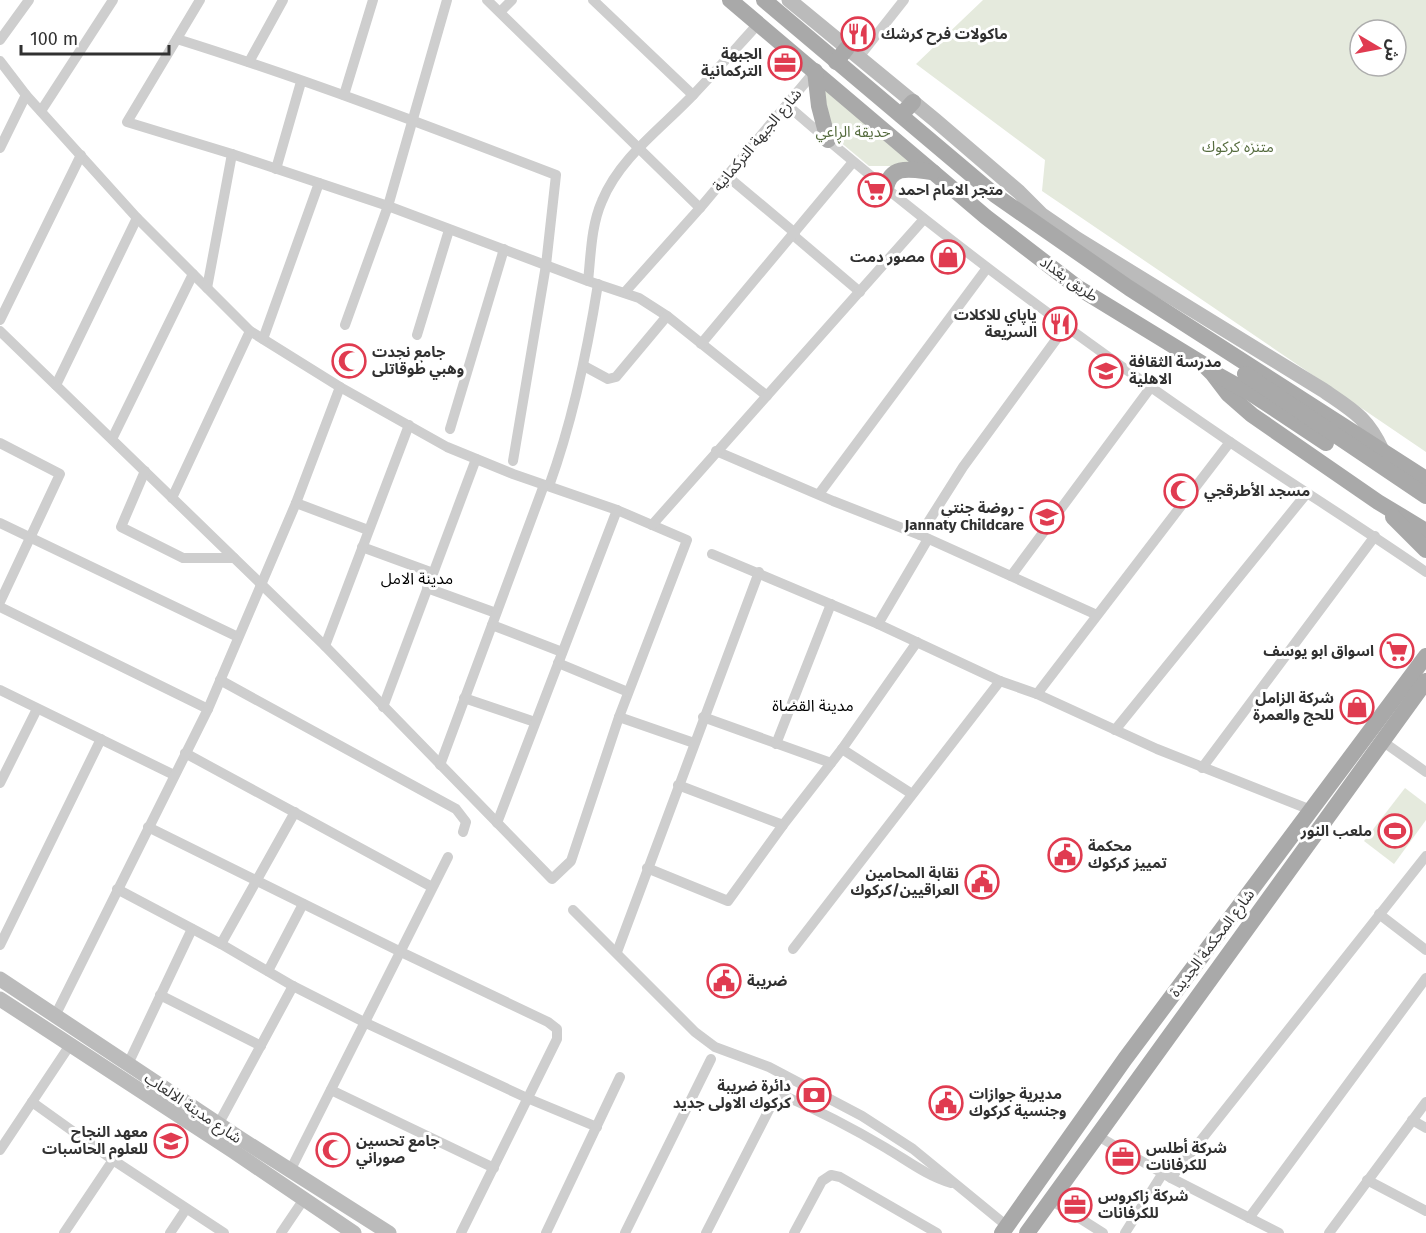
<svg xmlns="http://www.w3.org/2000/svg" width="1426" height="1233" viewBox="0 0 1426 1233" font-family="'Fira Sans','Noto Sans Arabic',sans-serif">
  <rect width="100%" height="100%" fill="#fff"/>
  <g fill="#e5eadd" fill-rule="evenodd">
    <path d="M983,0H1426V452L1042,191L1045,160L916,64ZM1360,30H1396V66H1360Z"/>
    <polygon points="823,86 917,166 869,166 833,136"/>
    <polygon points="1405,788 1426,804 1426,820 1394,864 1364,841"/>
  </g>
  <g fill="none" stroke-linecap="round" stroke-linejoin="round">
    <g stroke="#cecece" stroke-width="10">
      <polyline points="200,0 127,122 232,154 388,206 588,281 639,298 667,316 767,396"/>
      <polyline points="487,0 700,208"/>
      <polyline points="593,0 693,95"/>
      <polyline points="500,12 512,0"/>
      <path d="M177,39C305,79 431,127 556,175L546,265L513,461"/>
      <polyline points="0,40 29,0"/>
      <polyline points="859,57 904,0"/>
      <polyline points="0,61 26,95 137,218 250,331 340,387 447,447 513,474 617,510 687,540 619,717 571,861 552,879 325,646 0,331"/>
      <polyline points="249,62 283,0"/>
      <polyline points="344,95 373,0"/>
      <path d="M787,105C927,227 1076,337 1230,442C1295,486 1361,527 1426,572"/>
      <polyline points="41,111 113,0"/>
      <polyline points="0,148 26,95"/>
      <polyline points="276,169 301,82"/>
      <polyline points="727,176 795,233"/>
      <polyline points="793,235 860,292"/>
      <path d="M588,281C591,254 591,226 602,201C620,157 662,128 694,94C716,71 737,47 759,23"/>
      <polyline points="207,288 232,154"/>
      <polyline points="625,292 700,208 815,71"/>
      <polyline points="0,320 81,155"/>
      <polyline points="345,325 388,206 447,0"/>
      <polyline points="417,335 449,230"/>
      <polyline points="263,339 319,183"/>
      <polyline points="701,344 853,162"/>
      <polyline points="584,366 608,379 616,377 667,316"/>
      <polyline points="56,385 137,218"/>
      <polyline points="450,429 504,249"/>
      <polyline points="112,439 193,274"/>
      <polyline points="0,443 60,474 0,602"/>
      <polyline points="716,451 833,501 920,535 1097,615"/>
      <polyline points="145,471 121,527 183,558 234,558"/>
      <path d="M549,486C573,420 587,353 598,284"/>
      <polyline points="819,494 987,268"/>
      <polyline points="172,498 250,331"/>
      <polyline points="296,503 368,530"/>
      <polyline points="0,523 238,637"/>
      <polyline points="652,525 924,219"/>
      <polyline points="920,535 963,467 1066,326"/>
      <polyline points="362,547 433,573"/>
      <polyline points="712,554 878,624 1000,681 1037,694 1157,749 1311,810"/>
      <polyline points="1011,576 1151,387"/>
      <polyline points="427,588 496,613"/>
      <polyline points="0,607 208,709"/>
      <polyline points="878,624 928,539"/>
      <polyline points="492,625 562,652"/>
      <polyline points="325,646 409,425"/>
      <polyline points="558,663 628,692"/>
      <polyline points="220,680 456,809 466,822 463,832"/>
      <polyline points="0,690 174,775"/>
      <polyline points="1037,694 1230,442"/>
      <polyline points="464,698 535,722"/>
      <polyline points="383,707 476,459"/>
      <polyline points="619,717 694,743"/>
      <polyline points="703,717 831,763"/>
      <polyline points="1115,730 1307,493"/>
      <polyline points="1382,741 1426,772"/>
      <polyline points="776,744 831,604"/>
      <polyline points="842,749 912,794"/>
      <polyline points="185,753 432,887"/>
      <polyline points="440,765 544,485"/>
      <polyline points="1202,768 1375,536"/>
      <polyline points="0,783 37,709"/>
      <polyline points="678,785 783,825"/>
      <polyline points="497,823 617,510"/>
      <polyline points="148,827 401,952 548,1022 557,1029 557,1039 461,1233"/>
      <polyline points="647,868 728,901 783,825 842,749 917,642"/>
      <polyline points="117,889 221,944 293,986 366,1023 527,1098 597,1127"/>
      <polyline points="573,910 695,1032 715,1047 769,1067 862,1116 913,1149 1007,1226"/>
      <polyline points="1379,914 1426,950"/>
      <polyline points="221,944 295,812"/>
      <polyline points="0,945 101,739"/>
      <polyline points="793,949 1000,681"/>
      <polyline points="617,952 759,572"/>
      <polyline points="268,971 303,904"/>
      <polyline points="160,995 261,1046"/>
      <polyline points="55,1016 208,709 296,503 340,387"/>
      <polyline points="128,1064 192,929"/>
      <polyline points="331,1090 494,1168"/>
      <polyline points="32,1102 113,1160 224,1233"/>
      <polyline points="1412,1120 1426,1128"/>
      <polyline points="219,1123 293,986"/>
      <polyline points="1096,1135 1171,1178 1279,1233"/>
      <polyline points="0,1150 70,1045"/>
      <polyline points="290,1171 448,857"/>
      <polyline points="1171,1178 1426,856"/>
      <polyline points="1367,1180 1426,1211"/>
      <polyline points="1051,1200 1103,1233"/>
      <polyline points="1249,1218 1426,978"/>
      <polyline points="64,1233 113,1160"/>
      <polyline points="170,1233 186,1209"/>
      <polyline points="281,1233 304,1199"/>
      <polyline points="546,1233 620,1077"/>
      <polyline points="625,1233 711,1059"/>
      <path d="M706,1233L773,1102L787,1097C822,1112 854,1129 886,1148C908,1161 927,1176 951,1183"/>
      <polyline points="794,1233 822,1181 831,1175 840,1177 937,1233"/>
      <polyline points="1125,1233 1163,1173"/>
      <polyline points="1329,1233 1426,1102"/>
    </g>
    <g stroke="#bbb" stroke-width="15">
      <path d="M789,0L935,120L1019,192L1042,215L1077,239L1323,390C1352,410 1367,417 1382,450"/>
      <polyline points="0,979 241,1139 389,1233"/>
      <polyline points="0,999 233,1151 354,1233"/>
    </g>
    <g stroke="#a9a9a9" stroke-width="16">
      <polyline points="730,0 986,217 1077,287 1203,364 1212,373 1228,394 1252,415 1378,502 1426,531"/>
      <polyline points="764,0 995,195 1129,288 1426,479"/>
      <polyline points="836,62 847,48"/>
      <polyline points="815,71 819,106 828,140"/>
      <polyline points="901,115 913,102"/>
      <path d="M886,188C891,163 913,170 933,172"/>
      <polyline points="1216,374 1252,394 1326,443"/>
      <polyline points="1245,374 1426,496"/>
      <polyline points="1393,517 1426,550"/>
      <polyline points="1002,1233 1125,1059 1426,656"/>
      <polyline points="1027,1233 1426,681"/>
    </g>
  </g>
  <defs>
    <g id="restaurant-ring" transform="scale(1.725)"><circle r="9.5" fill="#fff" stroke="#e03b50" stroke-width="1.5"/><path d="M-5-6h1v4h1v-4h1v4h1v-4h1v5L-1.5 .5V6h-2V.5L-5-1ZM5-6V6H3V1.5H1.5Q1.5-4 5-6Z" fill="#e03b50"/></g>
    <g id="office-ring" transform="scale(1.725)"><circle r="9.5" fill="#fff" stroke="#e03b50" stroke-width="1.5"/><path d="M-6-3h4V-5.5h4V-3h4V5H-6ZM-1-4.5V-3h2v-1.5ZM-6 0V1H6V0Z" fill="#e03b50"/></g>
    <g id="supermarket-ring" transform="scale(1.725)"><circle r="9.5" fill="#fff" stroke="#e03b50" stroke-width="1.5"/><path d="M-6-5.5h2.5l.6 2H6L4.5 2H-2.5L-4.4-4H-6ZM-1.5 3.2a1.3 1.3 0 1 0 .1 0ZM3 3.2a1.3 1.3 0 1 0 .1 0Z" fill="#e03b50"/></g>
    <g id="shop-ring" transform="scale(1.725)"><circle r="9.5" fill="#fff" stroke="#e03b50" stroke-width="1.5"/><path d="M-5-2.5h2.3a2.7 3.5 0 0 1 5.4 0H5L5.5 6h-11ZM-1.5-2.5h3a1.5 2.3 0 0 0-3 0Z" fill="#e03b50"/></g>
    <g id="mosque-ring" transform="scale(1.725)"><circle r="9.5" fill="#fff" stroke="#e03b50" stroke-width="1.5"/><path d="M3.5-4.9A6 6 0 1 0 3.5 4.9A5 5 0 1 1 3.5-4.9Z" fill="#e03b50"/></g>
    <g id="school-ring" transform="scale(1.725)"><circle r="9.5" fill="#fff" stroke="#e03b50" stroke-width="1.5"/><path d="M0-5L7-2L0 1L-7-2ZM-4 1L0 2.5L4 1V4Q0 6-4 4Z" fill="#e03b50"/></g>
    <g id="stadium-ring" transform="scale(1.725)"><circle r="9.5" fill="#fff" stroke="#e03b50" stroke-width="1.5"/><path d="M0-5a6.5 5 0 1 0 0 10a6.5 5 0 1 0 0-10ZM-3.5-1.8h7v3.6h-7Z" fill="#e03b50"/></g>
    <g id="civic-ring" transform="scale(1.725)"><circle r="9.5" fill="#fff" stroke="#e03b50" stroke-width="1.5"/><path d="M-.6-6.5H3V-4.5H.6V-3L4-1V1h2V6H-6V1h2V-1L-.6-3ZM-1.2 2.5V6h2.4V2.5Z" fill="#e03b50"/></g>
    <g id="bank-ring" transform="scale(1.725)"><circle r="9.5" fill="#fff" stroke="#e03b50" stroke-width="1.5"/><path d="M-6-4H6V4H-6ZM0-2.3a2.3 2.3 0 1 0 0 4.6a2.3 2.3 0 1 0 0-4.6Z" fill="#e03b50"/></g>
  </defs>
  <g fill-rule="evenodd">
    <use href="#restaurant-ring" x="858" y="34"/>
    <use href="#office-ring" x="785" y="63"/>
    <use href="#supermarket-ring" x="875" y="190"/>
    <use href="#shop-ring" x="948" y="257"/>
    <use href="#restaurant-ring" x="1060" y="324"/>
    <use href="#mosque-ring" x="349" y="361"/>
    <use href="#school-ring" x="1106" y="371"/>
    <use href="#mosque-ring" x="1181" y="491"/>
    <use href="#school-ring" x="1047" y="517"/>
    <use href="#supermarket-ring" x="1397" y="651"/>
    <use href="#shop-ring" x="1357" y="707"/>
    <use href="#stadium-ring" x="1395" y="831"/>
    <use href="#civic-ring" x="1065" y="855"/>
    <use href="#civic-ring" x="982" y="882"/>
    <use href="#civic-ring" x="724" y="981"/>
    <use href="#bank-ring" x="814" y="1095"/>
    <use href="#civic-ring" x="946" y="1103"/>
    <use href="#school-ring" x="171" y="1141"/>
    <use href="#mosque-ring" x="333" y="1150"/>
    <use href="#office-ring" x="1123" y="1157"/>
    <use href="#office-ring" x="1075" y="1205"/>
  </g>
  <g text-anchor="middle" stroke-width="6" stroke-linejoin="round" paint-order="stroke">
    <g font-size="15" font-weight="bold" fill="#313131" stroke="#fff" text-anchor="start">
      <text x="881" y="39">ماكولات فرح كرشك</text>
      <text x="762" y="59" text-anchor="end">الجبهة<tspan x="762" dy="17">التركمانية</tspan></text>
      <text x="898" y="195">متجر الامام احمد</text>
      <text x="925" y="262" text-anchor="end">مصور دمت</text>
      <text x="1037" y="320" text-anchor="end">پاپاي للاكلات<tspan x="1037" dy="17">السريعة</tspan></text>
      <text x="372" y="357">جامع نجدت<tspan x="372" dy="17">وهبي طوقاتلى</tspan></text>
      <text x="1129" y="367">مدرسة الثقافة<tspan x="1129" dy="17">الاهلية</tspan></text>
      <text x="1204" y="496">مسجد الأطرقجي</text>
      <text x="1024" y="513" text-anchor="end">روضة جنتي -<tspan x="1024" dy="17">Jannaty Childcare</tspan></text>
      <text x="1374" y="656" text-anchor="end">اسواق ابو يوسف</text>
      <text x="1334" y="703" text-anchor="end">شركة الزامل<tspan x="1334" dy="17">للحج والعمرة</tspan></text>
      <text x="1372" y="836" text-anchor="end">ملعب النور</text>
      <text x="1088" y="851">محكمة<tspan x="1088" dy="17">تمييز كركوك</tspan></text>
      <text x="959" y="878" text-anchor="end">نقابة المحامين<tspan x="959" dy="17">العراقيين/كركوك</tspan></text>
      <text x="747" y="986">ضريبة</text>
      <text x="791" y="1091" text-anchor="end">دائرة ضريبة<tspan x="791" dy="17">كركوك الاولی جدید</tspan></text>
      <text x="969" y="1099">مديرية جوازات<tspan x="969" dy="17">وجنسية كركوك</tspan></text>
      <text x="148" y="1137" text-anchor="end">معهد النجاح<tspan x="148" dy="17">للعلوم الحاسبات</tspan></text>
      <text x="356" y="1146">جامع تحسين<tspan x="356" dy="17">صوراني</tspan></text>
      <text x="1146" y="1153">شركة أطلس<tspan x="1146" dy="17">للكرفانات</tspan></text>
      <text x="1098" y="1201">شركة زاكروس<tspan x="1098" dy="17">للكرفانات</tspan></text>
    </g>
    <g font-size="15" fill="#566c3f" stroke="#fff">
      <text x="853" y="137">حدیقة الڕاعي</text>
      <text x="1238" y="152">متنزه كركوك</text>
    </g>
    <g font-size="15" fill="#313131" stroke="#fff">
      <text transform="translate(757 140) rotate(-50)" y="5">شارع الجبهة التركمانية</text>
      <text transform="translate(1069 279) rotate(35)" y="5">طريق بغداد</text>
      <text transform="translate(1212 943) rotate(-53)" y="5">شارع المحكمة الجديدة</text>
      <text transform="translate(193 1108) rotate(34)" y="5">شارع مدينة الالعاب</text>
    </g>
    <g font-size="16" fill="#000" stroke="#fff">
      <text x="417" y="584">مدينة الامل</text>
      <text x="813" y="711">مدينة القضاة</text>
    </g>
  </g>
  <g transform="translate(1378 48) rotate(100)"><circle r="28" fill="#ffffff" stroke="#adadad" stroke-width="1.5"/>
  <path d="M0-4.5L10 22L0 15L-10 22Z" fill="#e03b50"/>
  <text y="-9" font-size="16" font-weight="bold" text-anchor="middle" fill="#313131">ش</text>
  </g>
  <path d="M21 45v9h148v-9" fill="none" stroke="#313131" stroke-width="3"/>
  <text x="30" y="45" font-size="18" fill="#313131" stroke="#ffffff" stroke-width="4.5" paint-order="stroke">100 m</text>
</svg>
